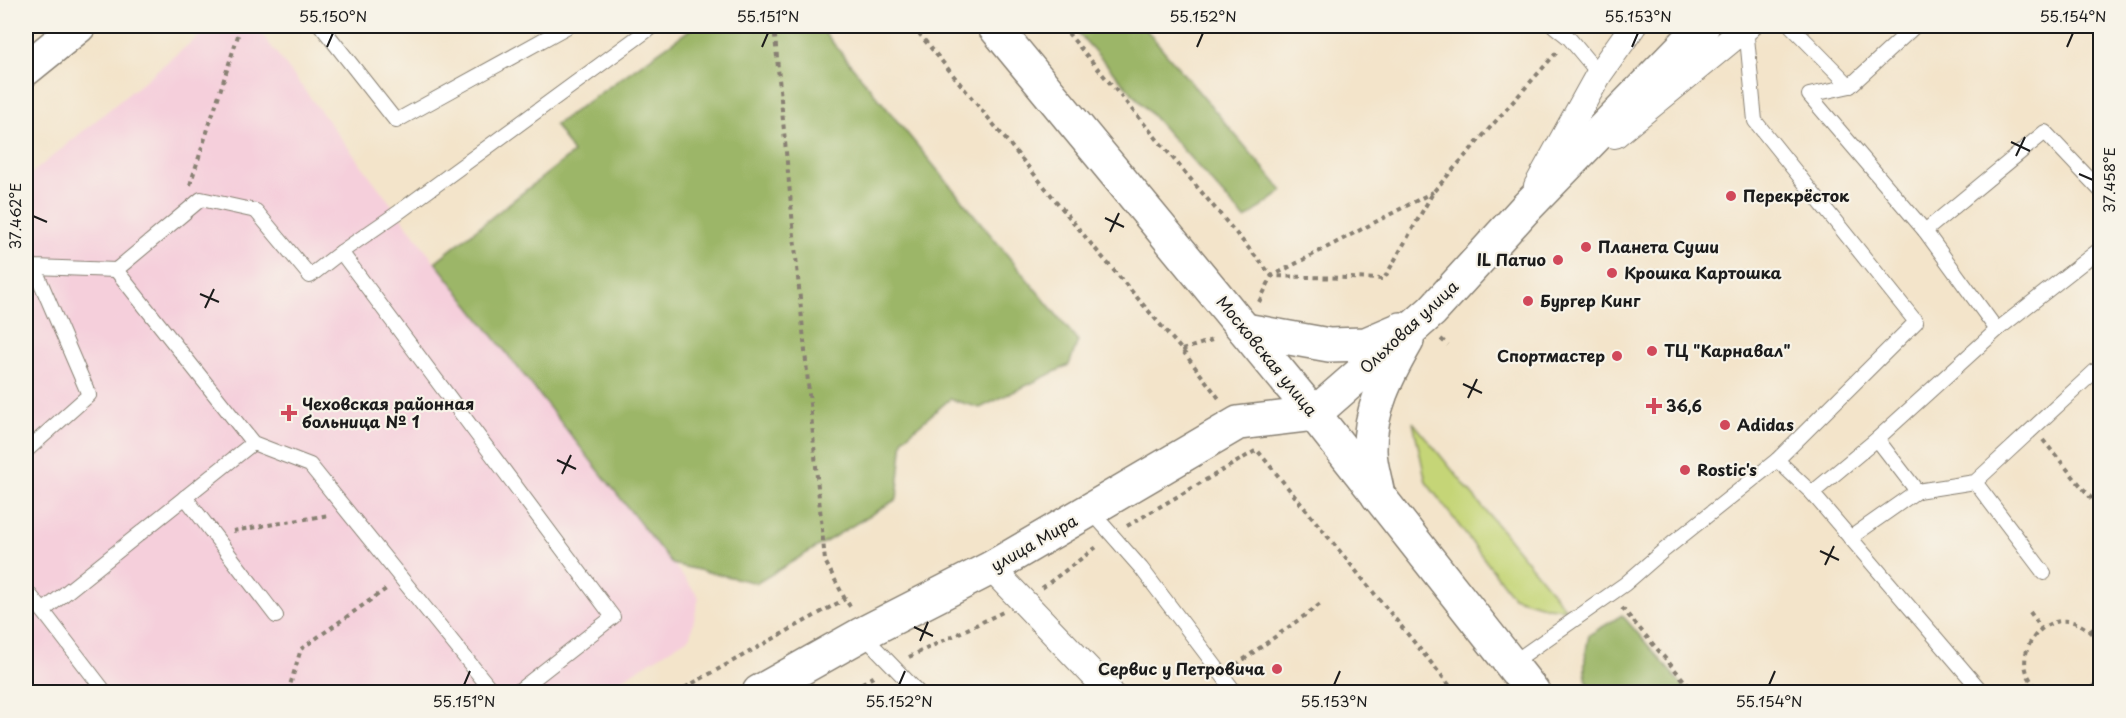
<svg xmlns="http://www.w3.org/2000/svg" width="2126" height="718" viewBox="0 0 2126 718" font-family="'Playpen Sans',sans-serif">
  <rect width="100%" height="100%" fill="#f7f3e8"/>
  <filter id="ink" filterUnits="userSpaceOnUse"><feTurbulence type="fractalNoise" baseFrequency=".0167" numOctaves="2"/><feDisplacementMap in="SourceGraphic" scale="12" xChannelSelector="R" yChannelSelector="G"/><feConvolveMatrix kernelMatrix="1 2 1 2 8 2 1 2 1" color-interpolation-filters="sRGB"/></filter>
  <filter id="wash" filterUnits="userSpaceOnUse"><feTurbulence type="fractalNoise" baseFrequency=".008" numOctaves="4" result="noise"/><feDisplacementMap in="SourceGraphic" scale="24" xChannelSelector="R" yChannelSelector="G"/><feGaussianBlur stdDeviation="1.35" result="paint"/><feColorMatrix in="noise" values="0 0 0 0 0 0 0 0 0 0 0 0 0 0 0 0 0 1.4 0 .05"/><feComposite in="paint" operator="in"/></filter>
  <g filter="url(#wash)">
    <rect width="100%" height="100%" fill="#f3e4ca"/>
    <polygon fill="#f5cfdb" points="211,26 256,26 435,262 699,597 690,637 601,692 26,692 26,178"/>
    <polygon fill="#c5d577" stroke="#70784a" stroke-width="1.5" points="1413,422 1566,609 1547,607 1513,597 1426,482"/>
    <g fill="#9cb668" stroke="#5c6942" stroke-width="1.5">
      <polygon points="695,26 819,26 1078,341 1069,365 980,408 950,399 903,439 897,499 757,583 672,564 435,262 573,153 555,125"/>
      <polygon points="1072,26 1143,26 1283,191 1245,219"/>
      <path d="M1622,615L1688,692H1593C1580,677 1585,654 1589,635Z"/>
    </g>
  </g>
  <g filter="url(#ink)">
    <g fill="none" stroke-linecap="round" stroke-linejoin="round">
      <g stroke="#888073" stroke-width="16">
        <g id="lane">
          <polyline points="321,26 396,121 568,26"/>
          <polyline points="1554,26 1569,38 1599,74"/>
          <polyline points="1791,26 1850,86 1915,26"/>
          <polyline points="1746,27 1755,121 1916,322 1777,460"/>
          <polyline points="1925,231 2045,132 2100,190"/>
          <polyline points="26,261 34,267 116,270 201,199 256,211 310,276 341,252"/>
          <polyline points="116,270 253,443 310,465 493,692"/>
          <polyline points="1997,330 2100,249"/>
          <polyline points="1877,439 1917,491 1975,482 2095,371"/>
          <polyline points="26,451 89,395 34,267"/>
          <polyline points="1975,482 2044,573"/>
          <polyline points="1812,493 1877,439 1997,330 1925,231 1809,95 1850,86"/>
          <polyline points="185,497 276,616"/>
          <polyline points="1090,510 1141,568 1235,692"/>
          <polyline points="1850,538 1917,491"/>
          <polyline points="26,590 43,611"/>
          <polyline points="862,634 918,692"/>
          <polyline points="1511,664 1625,584 1663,551 1777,460 1812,493 1982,692"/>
          <polyline points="105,692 43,611 253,443"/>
          <polyline points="517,692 613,617 341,252 399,212 653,26"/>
        </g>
      </g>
      <g stroke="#888073" stroke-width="28">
        <g id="street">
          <polyline points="1615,135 1748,26"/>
          <polyline points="1537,186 1599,74 1633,26"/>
          <polyline points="991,568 1110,692"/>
        </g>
      </g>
      <g stroke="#888073" stroke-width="36">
        <g id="secondary">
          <polyline points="26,69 79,26"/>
          <polyline points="1245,330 1329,345 1366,344 1401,329"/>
          <path d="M1378,496C1376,481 1370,465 1370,450C1369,410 1388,374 1407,341"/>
          <polyline points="759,692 862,634 991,568 1238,423 1314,414 1432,311 1524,210 1703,26"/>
        </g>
      </g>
      <g stroke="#888073" stroke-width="36">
        <polyline id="primary" points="994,26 1314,414 1533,692"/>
      </g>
      <g stroke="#888073" stroke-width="4" stroke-dasharray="4.5 4.5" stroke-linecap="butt">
        <polyline points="774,26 825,561 845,599 852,609"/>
        <polyline points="913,26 1092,245 1182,350 1221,401"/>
        <polyline points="1062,26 1272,276 1384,279 1434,191 1557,52"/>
        <polyline points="190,185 241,26"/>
        <polyline points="1259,302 1272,276 1433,192"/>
        <polyline points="1441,339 1448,345"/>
        <polyline points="1182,350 1215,339"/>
        <polyline points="2043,440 2100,509"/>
        <polyline points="2092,499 2100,492"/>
        <polyline points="1127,526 1257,450 1455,692"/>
        <polyline points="233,531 329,515"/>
        <polyline points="1042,588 1098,546"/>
        <polyline points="1622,608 1694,692"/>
        <polyline points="2030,612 2041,628"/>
        <polyline points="2091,631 2100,623"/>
        <polyline points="909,657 1003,612"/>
        <polyline points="1236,665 1322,603"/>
        <polyline points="288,692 301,649 386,589"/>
        <polyline points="677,692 845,599"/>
        <polyline points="846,692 877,675"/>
        <polyline points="2025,692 2034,685"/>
        <path d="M2044,692C1993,663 2057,581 2100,644"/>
        <path d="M2085,692C2092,689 2098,682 2100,674"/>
      </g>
      <use href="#lane" stroke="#fff" stroke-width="14"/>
      <use href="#street" stroke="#fff" stroke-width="26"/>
      <use href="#secondary" stroke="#fff" stroke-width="33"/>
      <use href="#primary" stroke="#fff" stroke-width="33"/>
    </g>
  </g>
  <path fill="none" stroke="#1c1c1c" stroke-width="2" d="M327,47L333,33M762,47L768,33M1197,47L1203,33M1632,47L1638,33M2067,47L2073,33M2011,142L2030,151M2016,156L2025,137M2079,174L2093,180M33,216L47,222M1105,218L1124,227M1110,232L1119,213M200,294L219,302M205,308L214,289M1463,384L1482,393M1468,398L1477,379M557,460L576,469M562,474L571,455M1820,551L1839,560M1825,565L1834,546M914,627L933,636M920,641L928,622M464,685L470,671M899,685L905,671M1334,685L1340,671M1769,685L1775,671"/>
  <g fill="#d1495b" stroke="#f7f3e8" stroke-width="2">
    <circle cx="1731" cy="196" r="6"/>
    <circle cx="1586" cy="247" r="6"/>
    <circle cx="1558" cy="260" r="6"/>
    <circle cx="1612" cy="273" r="6"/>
    <circle cx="1528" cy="301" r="6"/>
    <circle cx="1652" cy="351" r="6"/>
    <circle cx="1617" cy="356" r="6"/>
    <path d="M1651 397h6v6h6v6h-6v6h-6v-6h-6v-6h6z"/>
    <path d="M286 404h6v6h6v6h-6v6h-6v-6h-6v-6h6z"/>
    <circle cx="1725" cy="425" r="6"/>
    <circle cx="1685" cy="470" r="6"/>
    <circle cx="1277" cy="669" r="6"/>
  </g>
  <g text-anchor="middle" stroke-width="4.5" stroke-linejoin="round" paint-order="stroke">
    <g font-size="16" font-weight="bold" fill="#1c1c1c" stroke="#f7f3e8" text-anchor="start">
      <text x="1743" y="202">Перекрёсток</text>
      <text x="1598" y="253">Планета Суши</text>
      <text x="1546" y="266" text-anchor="end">IL Патио</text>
      <text x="1624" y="279">Крошка Картошка</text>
      <text x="1540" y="307">Бургер Кинг</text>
      <text x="1664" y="357">ТЦ "Карнавал"</text>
      <text x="1605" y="362" text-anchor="end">Спортмастер</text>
      <text x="302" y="410">Чеховская районная<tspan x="302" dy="18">больница № 1</tspan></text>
      <text x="1666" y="412">36,6</text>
      <text x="1737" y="431">Adidas</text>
      <text x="1697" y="476">Rostic's</text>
      <text x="1265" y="675" text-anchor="end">Сервис у Петровича</text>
    </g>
    <g font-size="16" fill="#1c1c1c" stroke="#f7f3e8">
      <text transform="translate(1409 327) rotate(-43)" y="6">Ольховая улица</text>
      <text transform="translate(1267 356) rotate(51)" y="6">Московская улица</text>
      <text transform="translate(1034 543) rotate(-30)" y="6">улица Мира</text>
    </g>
  </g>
  <rect width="2126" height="718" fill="none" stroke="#f7f3e8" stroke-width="66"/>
  <rect x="33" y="33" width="2060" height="652" fill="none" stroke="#1c1c1c" stroke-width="2"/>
  <g font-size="15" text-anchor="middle" fill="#1c1c1c">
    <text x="333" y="22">55.150°N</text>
    <text x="768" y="22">55.151°N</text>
    <text x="1203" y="22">55.152°N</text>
    <text x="1638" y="22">55.153°N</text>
    <text x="2073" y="22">55.154°N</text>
    <text transform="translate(2110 180) rotate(-90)" y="5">37.458°E</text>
    <text transform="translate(16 216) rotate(-90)" y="5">37.462°E</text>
    <text x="464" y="707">55.151°N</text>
    <text x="899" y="707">55.152°N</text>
    <text x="1334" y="707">55.153°N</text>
    <text x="1769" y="707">55.154°N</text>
  </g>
</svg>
